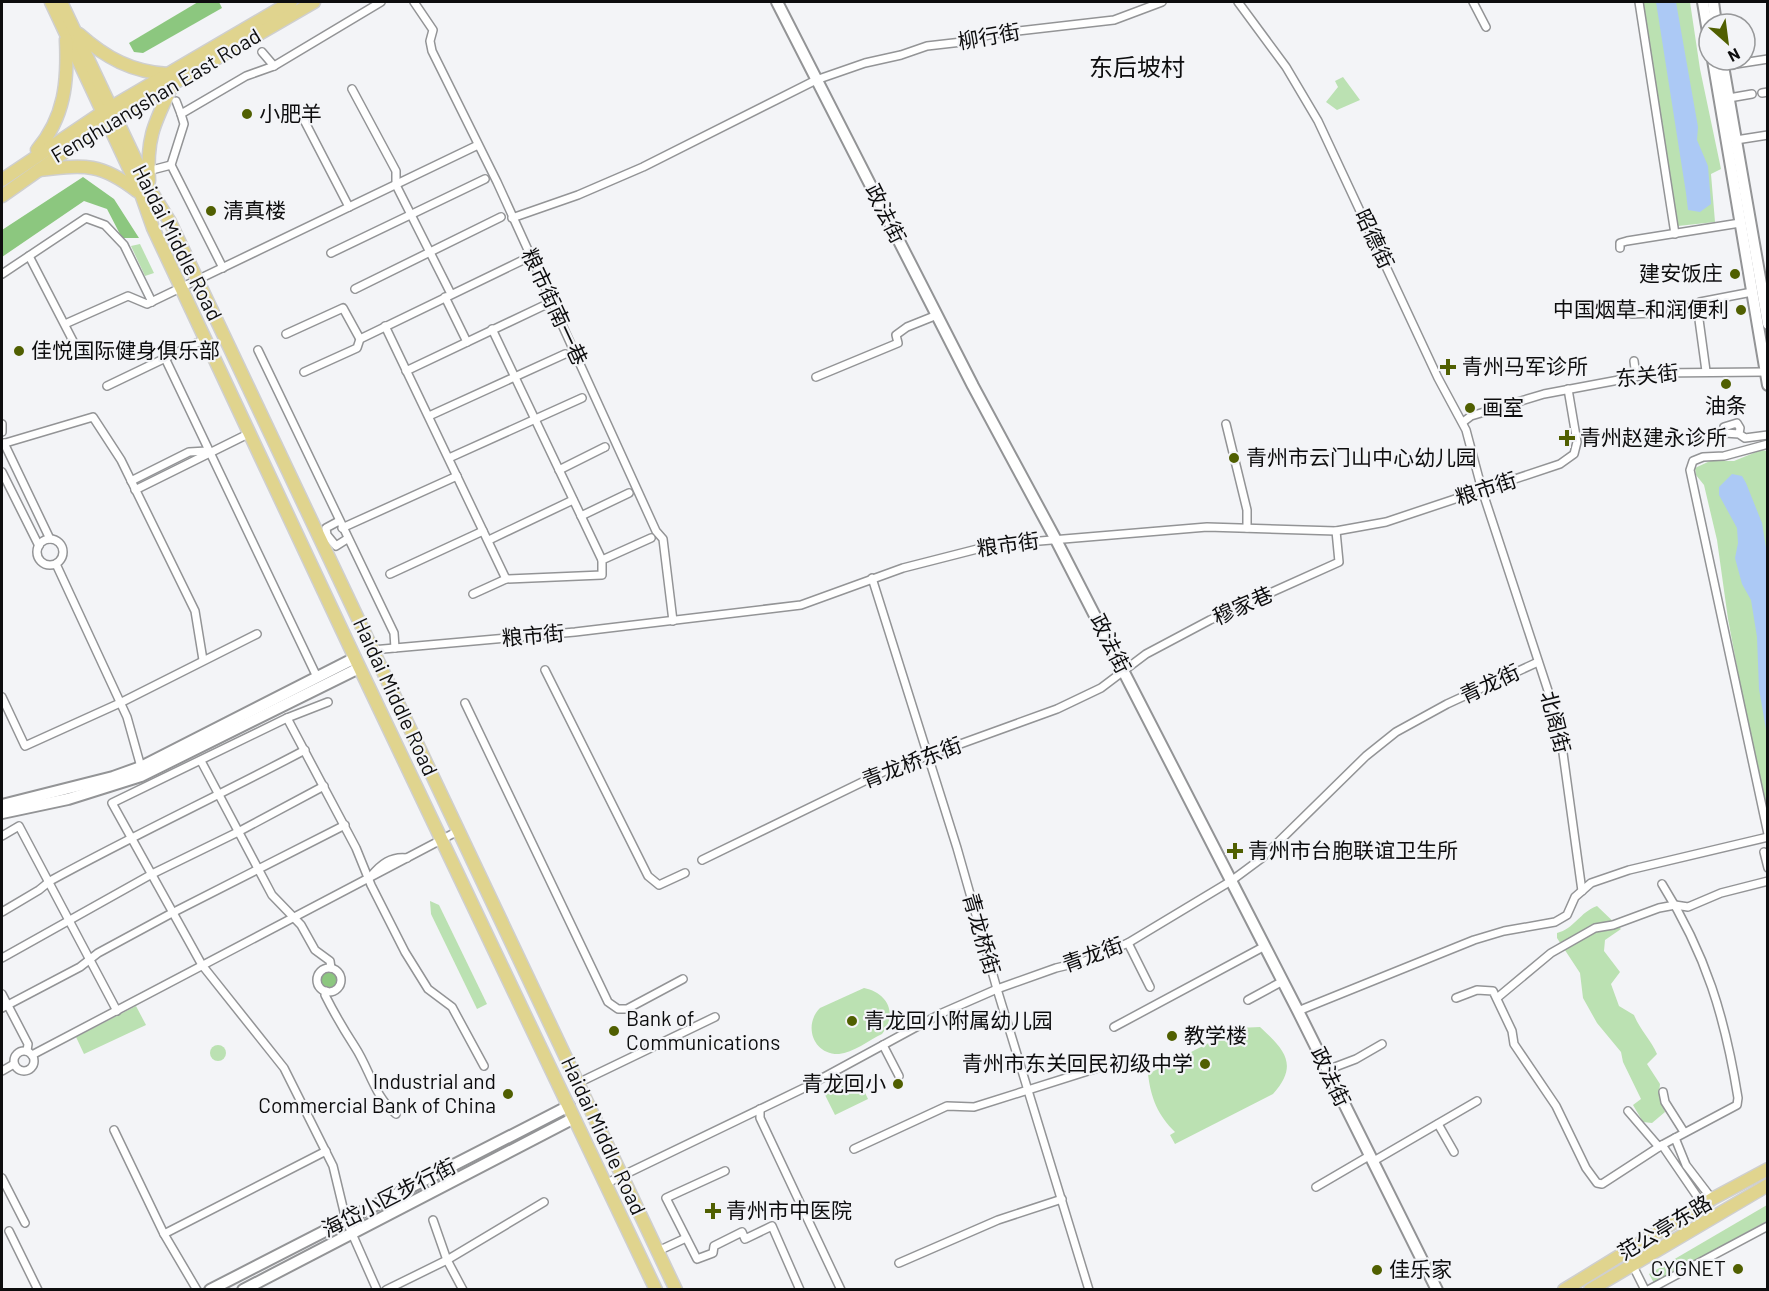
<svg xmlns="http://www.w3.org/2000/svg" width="1769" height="1291" viewBox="0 0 1769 1291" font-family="Barlow,'Noto Sans SC',sans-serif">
  <rect width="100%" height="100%" fill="#f3f4f7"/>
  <g fill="#bbe1b2">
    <polygon points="1643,2 1690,2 1700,69 1721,169 1711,174 1715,222 1678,226"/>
    <polygon points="1343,77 1360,100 1337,110 1326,102 1338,87 1335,81"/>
    <polygon points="140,244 154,273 145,276 131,246"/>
    <polygon points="1761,450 1767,451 1767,826 1728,619 1717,540 1704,485 1696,475 1695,468 1710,461 1734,461"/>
    <polygon points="430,901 439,905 487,1004 477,1009 431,914"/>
    <path d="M1597,906L1621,929L1605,940L1604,951L1620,972L1611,984L1619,1006L1634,1015C1640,1030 1651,1040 1657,1054L1647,1064L1660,1084L1659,1093L1665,1112L1652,1123L1643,1122L1633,1105L1641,1099L1623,1062L1621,1052L1597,1023L1583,998L1580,973L1557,938V933C1574,929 1580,912 1597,906Z"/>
    <path d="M864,988C888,993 898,1014 882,1034C869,1040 853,1053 839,1054C813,1055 803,1025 820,1008Z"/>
    <polygon points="136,1006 146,1025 84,1054 76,1037"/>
    <path d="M1260,1027C1285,1050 1299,1065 1273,1094L1175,1144L1170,1135L1175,1132C1158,1115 1151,1099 1148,1074L1238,1028Z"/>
    <circle cx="218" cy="1053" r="8"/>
    <polygon points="858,1078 868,1099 835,1115 825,1095"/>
    <polygon points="1767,1205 1767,1221 1654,1283 1649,1274"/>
  </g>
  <g fill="#8cc77f">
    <polygon points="198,2 219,2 222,8 143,53 134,52 129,43"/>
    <polygon points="83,177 114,199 139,238 122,238 107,209 84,201 2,257 2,230"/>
    <circle cx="329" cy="980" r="8"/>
  </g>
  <g fill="#acc9f5">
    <polygon points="1656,2 1676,2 1698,127 1697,140 1708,166 1711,204 1700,212 1688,210 1686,193"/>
    <polygon points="1732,474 1742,476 1746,483 1762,523 1767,554 1767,762 1767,735 1759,689 1757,637 1751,600 1742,584 1735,558 1738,543 1737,528 1719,495 1719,487"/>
  </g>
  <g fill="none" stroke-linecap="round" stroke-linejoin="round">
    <polyline stroke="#d0d1d4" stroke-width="7" stroke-dasharray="7 3.5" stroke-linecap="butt" points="1652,313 1675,309"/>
    <g stroke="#939496" stroke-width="10">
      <g id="street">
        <polyline points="414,2 433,30 430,41 432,51 497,182 656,531 663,539 673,621"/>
        <polyline points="1238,2 1286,67 1318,121 1438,378 1466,430 1482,490 1559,724 1582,891"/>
        <polyline points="1473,2 1486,27"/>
        <polyline points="1639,2 1675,234"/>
        <polyline points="262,52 274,66"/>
        <polyline points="1723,66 1768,59"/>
        <polyline points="352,89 396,171 396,185 451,294"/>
        <polyline points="1762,93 1768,92"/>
        <polyline points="1729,98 1752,94"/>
        <polyline points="176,101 181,114"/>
        <polyline points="305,122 349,207"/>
        <polyline points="1736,140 1768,135"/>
        <polyline points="148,171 171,165"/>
        <polyline points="512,218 578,195 643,167 816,80 865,63 901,55 927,46 962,42 993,34 1114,20 1162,2"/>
        <polyline points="1620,248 1620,243 1627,241 1740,223"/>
        <polyline points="331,253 485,179"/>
        <polyline points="29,256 73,341"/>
        <polyline points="223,268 171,165 184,124 181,114 246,76 274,66 381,2"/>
        <polyline points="2,274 86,218 105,225 124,245 152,302"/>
        <polyline points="355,289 501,217"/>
        <polyline points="445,297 467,342"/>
        <polyline points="1675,309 1697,307"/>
        <polyline points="1632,314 1652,313"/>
        <polyline points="65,324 128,296 147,304 478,145"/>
        <polyline points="385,326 506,579"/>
        <polyline points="492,329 602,560"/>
        <polyline points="286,334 343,308 360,339"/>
        <polyline points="258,350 394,633 395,648"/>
        <polyline points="164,356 317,677"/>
        <polyline points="1634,361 1636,376"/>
        <polyline points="406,371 543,306"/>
        <polyline points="1706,371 1697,305 1700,302 1752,292"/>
        <polyline points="304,372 357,348 360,339 521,261"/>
        <polyline points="816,377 898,343 896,335 907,327 937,315"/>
        <polyline points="107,386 205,339"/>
        <polyline points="429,416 565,354"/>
        <polyline points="1463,422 1471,416 1544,394 1656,373 1765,372"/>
        <polyline points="2,424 2,432"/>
        <polyline points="1226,424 1247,510 1247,528"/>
        <polyline points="1739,434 1740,428 1737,423 1724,427 1725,433 1739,434 1745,438 1768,435"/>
        <polyline points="4,443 50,539"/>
        <polyline points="2,444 93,417 121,460 195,611 203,660"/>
        <polyline points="1768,444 1724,456 1703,457 1693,461 1690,470 1768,834"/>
        <polyline points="449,458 582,398"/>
        <polyline points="559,470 605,447"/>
        <polyline points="2,472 39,546"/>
        <polyline points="131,481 189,452 207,451"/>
        <polyline points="135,490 250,433"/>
        <polyline points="581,516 629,493"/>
        <polyline points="339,521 326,528 327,535 336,546 347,539"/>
        <polyline points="342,528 457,476"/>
        <polyline points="491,539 573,500"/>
        <circle cx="50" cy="552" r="13"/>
        <polyline points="56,564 127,717 141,767"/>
        <polyline points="390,574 483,531"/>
        <polyline points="872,578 957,848 997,989 1089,1290"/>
        <polyline points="473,594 506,579 602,575 602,560 651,538"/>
        <polyline points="372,650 575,632 801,605 903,568 993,545 1207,527 1336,531 1386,522 1560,464 1574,454 1577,442 1568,389"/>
        <polyline points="545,670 648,876 659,885 685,873"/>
        <polyline points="2,697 25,746 120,703 257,634"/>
        <polyline points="328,702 287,718 112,803 202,965 284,1068 333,1166 346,1220 377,1290"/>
        <polyline points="465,703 608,1002 618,1009 627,1009 683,979"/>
        <polyline points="287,718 356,848 371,885 405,952 428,989 452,1007 484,1066"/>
        <polyline points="201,761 272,895 301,925 315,950 330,961 331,968"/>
        <polyline points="2,836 19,826 117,1011"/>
        <polyline points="1764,852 1768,868"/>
        <polyline points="702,860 883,772 1057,709 1101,688 1146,654 1210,620 1339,562 1336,531"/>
        <path d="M371,876C381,864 391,856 407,858"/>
        <path d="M1662,884C1706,954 1725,1017 1738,1098L1737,1105L1675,1138"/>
        <path d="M2,912L39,890L50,881C134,835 220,795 305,750"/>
        <polyline points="1128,943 1150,987"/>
        <polyline points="2,958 152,874 238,832 324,786"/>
        <circle cx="329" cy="980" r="12"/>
        <path d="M326,991L325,995C334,1013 344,1030 355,1047C370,1070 374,1096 396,1114"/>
        <polyline points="2,994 28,1044 27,1051"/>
        <polyline points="1456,998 1477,990 1493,991 1512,1031 1514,1044 1556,1106 1586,1168 1597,1183 1602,1184 1662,1145"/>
        <polyline points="1497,998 1551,953 1595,928 1613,925 1659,908 1675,905 1688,907 1721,893 1768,881"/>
        <polyline points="1248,1000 1283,981"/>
        <polyline points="2,1008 80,967 98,953 172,913 345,825"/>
        <polyline points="1298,1011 1474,940 1504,931 1555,922 1567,915 1575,897 1591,883 1629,870 1768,837"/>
        <polyline points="1114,1027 1265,946"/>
        <polyline points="883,1045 899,1076"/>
        <circle cx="24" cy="1061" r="10"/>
        <polyline points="32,1055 458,831"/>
        <polyline points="1327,1070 1356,1059 1382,1044"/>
        <polyline points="2,1071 14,1064"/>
        <polyline points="578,1083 715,1017"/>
        <polyline points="1663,1092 1665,1102 1684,1132"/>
        <polyline points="760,1109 760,1118 841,1290"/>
        <polyline points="1628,1111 1659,1147"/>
        <polyline points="1438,1124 1454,1152"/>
        <polyline points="114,1130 164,1234 197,1290"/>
        <polyline points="854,1149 947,1106 974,1107 1104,1066"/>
        <polyline points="1372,1162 1477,1101"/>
        <polyline points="725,1171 666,1198 697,1259 713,1253 714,1246 742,1232 745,1239 772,1226 800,1290"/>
        <polyline points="2,1178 25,1223"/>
        <polyline points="605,1184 804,1088 942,1013 997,989 1056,968 1085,961 1128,943 1231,881 1262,858 1366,756 1396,732 1447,704 1538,662"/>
        <polyline points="1316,1187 1369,1156"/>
        <polyline points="1703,1205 1662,1145 1675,1138 1686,1165 1712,1199"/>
        <polyline points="433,1220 447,1260 463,1290"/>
        <polyline points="9,1231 38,1290"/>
        <polyline points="164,1234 326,1151"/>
        <polyline points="658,1251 686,1238"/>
        <polyline points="899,1263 998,1220 1062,1199"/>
        <polyline points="1632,1264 1645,1290"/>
        <polyline points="386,1290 447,1260 544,1202"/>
        <polyline points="1648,1290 1768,1226"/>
      </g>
    </g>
    <g stroke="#939496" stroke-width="14">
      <g id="secondary">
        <polyline points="777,2 973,386 1055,538 1298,1011 1437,1290"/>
        <polyline points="1703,2 1709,38"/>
        <polyline points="1713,2 1716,24"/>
        <polyline points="1713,60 1768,385"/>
        <polyline points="1722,60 1768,324"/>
        <polyline points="2,805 113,777 141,767 355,658"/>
        <polyline points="2,813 68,799 141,776 359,668"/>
        <polyline points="210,1290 569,1106"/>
        <polyline points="243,1290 574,1118"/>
      </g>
    </g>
    <g stroke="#cfcfcf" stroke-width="15">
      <g id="primary">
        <polyline points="51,2 141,194 153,228 355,658 656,1290"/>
        <polyline points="61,2 149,188 170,222 676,1290"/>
        <path d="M79,34C106,58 132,72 168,74"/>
        <path d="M37,150C65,117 68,81 66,40"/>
        <path d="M39,170C84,165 100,162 137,191"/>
        <polyline points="2,180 103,112 291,2"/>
        <path d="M149,181C146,137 155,122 173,84"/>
        <polyline points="2,196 107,122 314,2"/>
        <polyline points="1564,1290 1712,1199 1768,1169"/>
        <polyline points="1590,1290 1768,1185"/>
      </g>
    </g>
    <use href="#street" stroke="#fff" stroke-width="7"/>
    <use href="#secondary" stroke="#fff" stroke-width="10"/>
    <use href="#primary" stroke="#e0d48e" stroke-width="12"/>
  </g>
  <g fill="#505f01" stroke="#f3f4f7" stroke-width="2">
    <circle cx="247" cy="114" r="6"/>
    <circle cx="211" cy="211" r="6"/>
    <circle cx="1735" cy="274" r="6"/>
    <circle cx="1741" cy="310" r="6"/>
    <circle cx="19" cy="351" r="6"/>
    <path d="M1445 358h6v6h6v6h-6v6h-6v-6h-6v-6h6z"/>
    <circle cx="1726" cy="384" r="6"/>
    <circle cx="1470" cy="408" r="6"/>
    <path d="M1564 429h6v6h6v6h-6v6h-6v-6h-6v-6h6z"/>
    <circle cx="1234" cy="458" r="6"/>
    <path d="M1232 842h6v6h6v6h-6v6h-6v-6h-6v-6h6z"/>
    <circle cx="852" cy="1021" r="6"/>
    <circle cx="614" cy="1031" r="6"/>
    <circle cx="1172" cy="1036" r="6"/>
    <circle cx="1205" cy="1064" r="6"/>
    <circle cx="898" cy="1084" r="6"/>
    <circle cx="508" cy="1094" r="6"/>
    <path d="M710 1202h6v6h6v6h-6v6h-6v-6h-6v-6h6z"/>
    <circle cx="1738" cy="1269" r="6"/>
    <circle cx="1377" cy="1270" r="6"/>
  </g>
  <g text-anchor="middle" stroke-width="4.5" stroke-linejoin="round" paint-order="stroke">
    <g font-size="21" fill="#0d0d0e" stroke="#f3f4f7">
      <text transform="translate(989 37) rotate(-10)" y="7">柳行街</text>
      <text transform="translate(156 96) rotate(-31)" y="7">Fenghuangshan East Road</text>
      <text transform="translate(885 214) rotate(63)" y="7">政法街</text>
      <text transform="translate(1374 239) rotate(65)" y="7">昭德街</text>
      <text transform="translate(177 243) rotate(63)" y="7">Haidai Middle Road</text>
      <text transform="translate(554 307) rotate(65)" y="7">粮市街南一巷</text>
      <text transform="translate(1647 376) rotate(-6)" y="7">东关街</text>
      <text transform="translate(1486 489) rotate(-18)" y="7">粮市街</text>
      <text transform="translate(1008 545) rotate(-8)" y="7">粮市街</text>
      <text transform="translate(1243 606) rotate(-24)" y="7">穆家巷</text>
      <text transform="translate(533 636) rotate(-5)" y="7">粮市街</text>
      <text transform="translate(1110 644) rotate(63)" y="7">政法街</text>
      <text transform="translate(1490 684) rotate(-25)" y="7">青龙街</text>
      <text transform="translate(395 697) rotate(65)" y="7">Haidai Middle Road</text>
      <text transform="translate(1555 722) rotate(76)" y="7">北阁街</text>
      <text transform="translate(912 763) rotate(-21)" y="7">青龙桥东街</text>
      <text transform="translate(981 934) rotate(74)" y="7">青龙桥街</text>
      <text transform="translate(1093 955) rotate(-20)" y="7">青龙街</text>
      <text transform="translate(1330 1077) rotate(64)" y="7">政法街</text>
      <text transform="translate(603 1136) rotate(65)" y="7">Haidai Middle Road</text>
      <text transform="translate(389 1198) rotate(-27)" y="7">海岱小区步行街</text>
      <text transform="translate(1665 1228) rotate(-31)" y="7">范公亭东路</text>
    </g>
    <g font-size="21" fill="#0d0d0e" stroke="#f3f4f7" text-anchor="start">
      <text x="259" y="121">小肥羊</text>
      <text x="223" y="218">清真楼</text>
      <text x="1723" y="281" text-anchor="end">建安饭庄</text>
      <text x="1729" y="317" text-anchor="end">中国烟草-和润便利</text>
      <text x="31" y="358">佳悦国际健身俱乐部</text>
      <text x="1462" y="374">青州马军诊所</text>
      <text x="1726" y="413" text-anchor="middle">油条</text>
      <text x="1482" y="415">画室</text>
      <text x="1580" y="445">青州赵建永诊所</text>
      <text x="1246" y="465">青州市云门山中心幼儿园</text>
      <text x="1248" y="858">青州市台胞联谊卫生所</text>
      <text x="626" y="1026">Bank of<tspan x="626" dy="24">Communications</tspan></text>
      <text x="864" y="1028">青龙回小附属幼儿园</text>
      <text x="1184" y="1043">教学楼</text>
      <text x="1193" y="1071" text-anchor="end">青州市东关回民初级中学</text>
      <text x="496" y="1089" text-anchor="end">Industrial and<tspan x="496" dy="24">Commercial Bank of China</tspan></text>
      <text x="886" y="1091" text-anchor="end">青龙回小</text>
      <text x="726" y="1218">青州市中医院</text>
      <text x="1726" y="1276" text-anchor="end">CYGNET</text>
      <text x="1389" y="1277">佳乐家</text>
    </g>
    <g font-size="24" fill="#0d0d0e" stroke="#f3f4f7">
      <text x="1137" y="76">东后坡村</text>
    </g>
  </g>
  <rect width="1769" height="1291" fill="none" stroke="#0d0d0e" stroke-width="6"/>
  <g transform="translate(1727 42) rotate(152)"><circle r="28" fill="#f3f4f7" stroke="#97989a" stroke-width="1.5"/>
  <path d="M0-4.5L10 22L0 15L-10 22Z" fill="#505f01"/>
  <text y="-9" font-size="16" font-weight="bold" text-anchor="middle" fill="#0d0d0e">N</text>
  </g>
</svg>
